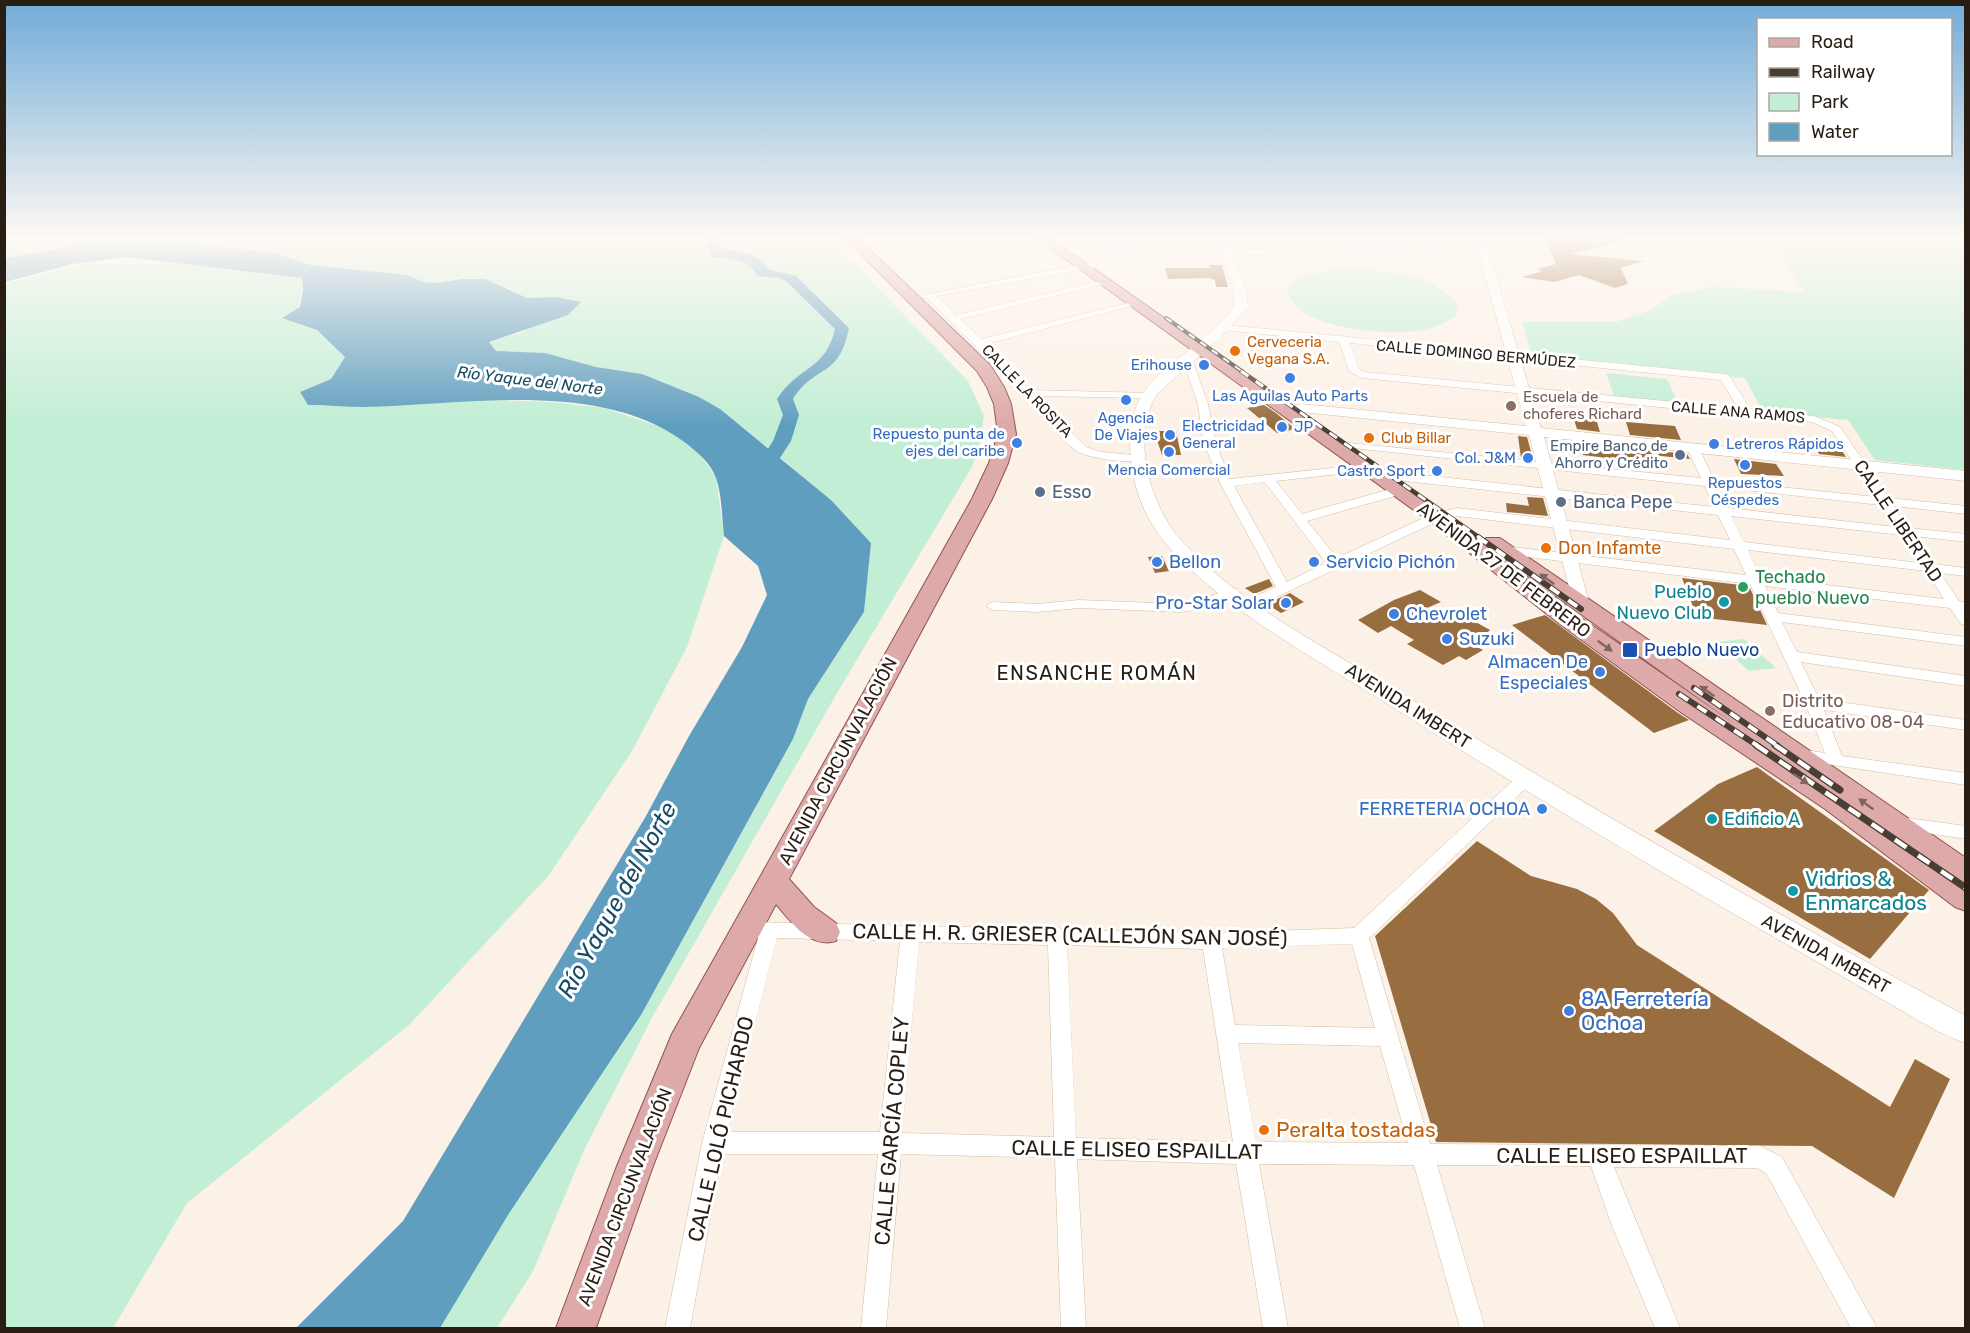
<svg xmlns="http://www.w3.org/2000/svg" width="1970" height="1333" viewBox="0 0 1970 1333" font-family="Rubik,sans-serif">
  <rect width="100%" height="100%" fill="#fcf1e7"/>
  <g fill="#c1eed5">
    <polygon points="4,239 831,239 968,381 984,416 978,454 970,470 837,693 654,1014 585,1148 533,1271 497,1328 440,1328 508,1215 641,1015 793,739 808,699 864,612 871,543 831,500 743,427 642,374 596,367 545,353 496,351 488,341 524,332 556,297 527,298 504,287 462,279 438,283 423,282 408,275 310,265 272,252 134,240 81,245 5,258"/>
    <path d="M1321,239H1435C1395,244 1360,248 1321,239Z"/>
    <polygon points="1755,239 1849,241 1896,239 1914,243 1965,246 1965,470 1875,460 1848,420 1763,412 1745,378 1533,357 1522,322 1615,322 1649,311 1674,294 1715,287 1804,292 1774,247"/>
    <polygon points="98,264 196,265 302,278 300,307 283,318 317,330 345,357 331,379 300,392 308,405 363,407 470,399 552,402 604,408 667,429 697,451 716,477 724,536 687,647 632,751 549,875 409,1025 187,1203 113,1328 5,1328 5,284 72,266"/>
    <path d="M1358,269C1393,272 1436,275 1458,305L1456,316C1445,323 1435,328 1422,330C1391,336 1289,330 1288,288C1307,269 1333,270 1358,269Z"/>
    <polygon points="1606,373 1667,379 1679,405 1615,399"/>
    <polygon points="1744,639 1776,668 1749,671 1717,642"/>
  </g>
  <path fill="#609ebf" d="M134,240L272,252L310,265L408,275L423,282L438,283L462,279H485L527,298L556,297L581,302L568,315L489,342L496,351L545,353L596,367L642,374L699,397L720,409L831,500L871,543L864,612L808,699L793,739L641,1015L508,1215L440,1328H296L403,1221L646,816L689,736L742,647L767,595L758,566L724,536C722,518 722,495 716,478C711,463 695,450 683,441C599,379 461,405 363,407C345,407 327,405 308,405L300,392L331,379L345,357L317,330L282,318L300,307L303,290L302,278L125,257L73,264L5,282V258L81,245Z"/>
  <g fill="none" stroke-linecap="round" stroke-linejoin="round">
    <path fill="#609ebf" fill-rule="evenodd" d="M704,239H716L721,249C736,250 761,253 768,269L796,276L849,328C839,379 815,364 793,399L799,415L791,441L763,484L757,485L748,480L773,441L783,415L777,399C799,365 825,371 835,329L787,282L779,278L757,276C749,257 729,260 711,256Z"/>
  </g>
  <g fill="#986e41">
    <polygon points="1545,239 1618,239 1618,242 1570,254 1644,261 1621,268 1628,284 1615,288 1579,275 1554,282 1522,277 1543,271 1537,269 1556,264"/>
    <polygon points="1209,265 1222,265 1228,287 1216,287 1215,280 1209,278 1168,279 1165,268 1210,268"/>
    <polygon points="1264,405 1276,413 1295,429 1277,433 1247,408"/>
    <polygon points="1573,417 1596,419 1600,432 1577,429"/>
    <polygon points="1626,422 1675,426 1681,440 1630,435"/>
    <polygon points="1154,431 1176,431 1181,455 1162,455"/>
    <polygon points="1518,436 1527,437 1533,459 1521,458"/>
    <polygon points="1812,440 1837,443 1846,457 1819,454"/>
    <polygon points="1579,443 1687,454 1690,459 1652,455 1655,461 1622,460 1583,455"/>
    <polygon points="1734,459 1776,464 1784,476 1741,474"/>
    <polygon points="1527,497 1543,498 1548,516 1507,512 1506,503 1529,506"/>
    <polygon points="1162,556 1169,571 1155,573 1148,557"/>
    <polygon points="1682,578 1749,586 1767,625 1697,617"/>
    <polygon points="1269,579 1273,586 1254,594 1245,588"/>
    <polygon points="1420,590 1441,602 1427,608 1449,621 1461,614 1490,630 1473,645 1483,650 1466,660 1459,656 1443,665 1407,644 1414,640 1391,626 1378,633 1358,620 1394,600"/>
    <polygon points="1290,593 1304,602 1281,613 1267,604"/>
    <polygon points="1545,615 1678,713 1689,720 1654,733 1512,625"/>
    <polygon points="1757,767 1929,890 1870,959 1654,831 1718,784"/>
    <polygon points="1477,841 1531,876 1577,889 1596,899 1613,913 1637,945 1890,1107 1915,1059 1950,1079 1894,1198 1812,1146 1436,1142 1375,936"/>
  </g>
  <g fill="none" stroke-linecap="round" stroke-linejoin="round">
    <g stroke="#d5bba2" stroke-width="1">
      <g id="minor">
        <polygon points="1460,239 1479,239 1359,258 1119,251 1071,253 1067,250 1071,247 1119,245 1359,252"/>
        <path d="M1093,262L1097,265L1096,267L936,296L956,315L1104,280L1108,283L960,319L982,339L1136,301V305L986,344L1029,390L1151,393V397L1147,398L1035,396L1086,447L1102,452L1143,456L1145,458C1136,466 1090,458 1078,452C1065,444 1053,427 1043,416C1004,377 967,336 927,298L918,296Z"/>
        <path d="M1226,325L1725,374L1729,375L1750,409L1814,416L1840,427L1889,498L1966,506V514L1894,506L1909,528L1966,534V542L1915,536L1934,564L1966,568V576L1940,573L1959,601L1966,603V625L1961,624L1950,608L1765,586L1778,613L1966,637V646L1782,622L1797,652L1966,676V686L1801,662L1819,699L1966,720V730L1824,710L1842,756L1966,773V785L1793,759L1791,755L1793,751L1799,749L1825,753L1805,703L1750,584L1504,554L1497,550L1504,546L1746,575L1734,549L1457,516L1440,520L1255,607H1245L1243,604L1245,601L1276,587L1220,483L1203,441L1198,404L1182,359L1187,356L1192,359L1208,404L1215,441L1230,479L1369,464V470L1365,471L1276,481L1302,514L1394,488H1402V494L1307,521L1337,558L1432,514L1457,508L1730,540L1718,515L1395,480L1389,476L1395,472L1714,507L1705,486L1353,448L1349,447V443L1701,478L1687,448L1693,445L1699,448L1714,480L1876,497L1832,431L1812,422L1362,378L1349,371L1339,342L1223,330L1221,328ZM1350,343L1721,380L1738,408L1364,372L1359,369ZM1265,482L1326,563L1287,582L1234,486ZM1718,487L1881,505L1896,527L1728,508ZM1731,516L1901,535L1920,563L1744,542ZM1748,550L1926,571L1944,599L1760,577Z"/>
        <polygon points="1232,588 1237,589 1239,592 1237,595 1203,609 1181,612 1079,608 1037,612 993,610 986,606 993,602 1037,604 1079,600 1181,604 1195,602"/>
        <path d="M1524,774L1530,776L1532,780L1530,784L1369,938L1430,1144L1760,1146L1782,1157L1877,1328H1851L1766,1173L1757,1168L1614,1167L1680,1328H1655L1612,1226L1591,1166L1437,1165L1485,1328H1460L1414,1165L1259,1164L1288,1328H1263L1236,1164L1077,1159L1086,1328H1061L1055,1158L901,1154L886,1328H861L878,1154H722L690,1328H665L702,1143L758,938L740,935L737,930L740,925L747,922L1051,929L1057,927L1064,930L1211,933L1354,928L1518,776ZM777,938L900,941L880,1132H727ZM919,942L1048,945L1054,1137L902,1133ZM1352,944L1375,1028L1235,1025L1222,948ZM1067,945L1203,949L1233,1142L1076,1138ZM1238,1043L1380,1046L1408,1143L1256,1142Z"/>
        <polygon points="1900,817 1966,826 1966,839 1894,828 1891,823 1894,818"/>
      </g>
    </g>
    <g stroke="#d5bba2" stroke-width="1">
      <polygon id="tertiary" points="1475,239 1485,239 1541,428 1966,471 1966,481 1544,437 1589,602 1586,606 1574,606 1529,435 1301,412 1286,415 1279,411 1281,408 1301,404 1526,426"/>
    </g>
    <g stroke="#d5bba2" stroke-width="1">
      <path id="secondary" d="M1215,239H1227L1245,286L1248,307L1221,337L1158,393C1130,433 1149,504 1180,539C1242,608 1333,651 1411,699C1593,810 1778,915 1966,1016V1043C1935,1033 1906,1012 1878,997C1826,967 1774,937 1722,907C1608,841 1495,772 1383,701C1317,660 1246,621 1189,568C1159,541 1138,509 1132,468C1118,370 1185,370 1234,307L1233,286Z"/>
    </g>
    <g stroke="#8f534f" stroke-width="2">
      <g id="primary">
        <path d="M846,239H859L990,365L1004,387L1011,404L1016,434L1008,463L992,499L789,879L814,907L836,923L840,932L836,941C810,949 791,922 776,904L699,1048L653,1166L596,1328H556L617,1166L672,1034L972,499L989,463L998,434L994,404L987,387L977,371Z"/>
        <path d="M1038,239H1052L1484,544L1486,538H1500L1966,858V911L1955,907L1825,809L1679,711L1557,622L1429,521ZM1508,562L1736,725L1573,612Z"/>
      </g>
    </g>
    <use href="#minor" fill="#fff" fill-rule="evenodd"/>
    <use href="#tertiary" fill="#fff" fill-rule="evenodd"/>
    <use href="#secondary" fill="#fff" fill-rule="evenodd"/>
    <use href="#primary" fill="#dda9a9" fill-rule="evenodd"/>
    <g stroke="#483e34" stroke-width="4">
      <polyline id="rail-far3" points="1166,318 1243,372"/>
    </g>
    <g stroke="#483e34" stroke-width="4.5">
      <polyline id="rail-far2" points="1241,371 1480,538"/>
    </g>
    <g stroke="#483e34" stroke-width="6">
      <g id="rail-far1">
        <polyline points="1478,537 1581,609"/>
        <polyline points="1499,561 1566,613"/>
        <polyline points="1694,688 1778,746"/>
        <polyline points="1679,694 1758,746"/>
      </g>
    </g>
    <g stroke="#483e34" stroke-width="7">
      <g id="rail">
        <polyline points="1756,745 1966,888"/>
        <polyline points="1775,745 1840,790"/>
      </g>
    </g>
    <use href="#rail-far3" stroke="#fff" stroke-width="2" stroke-dasharray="7" stroke-linecap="butt"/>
    <use href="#rail-far2" stroke="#fff" stroke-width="3" stroke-dasharray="9" stroke-linecap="butt"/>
    <use href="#rail-far1" stroke="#fff" stroke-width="4" stroke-dasharray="11" stroke-linecap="butt"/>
    <use href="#rail" stroke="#fff" stroke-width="4.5" stroke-dasharray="14" stroke-linecap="butt"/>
  </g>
  <defs><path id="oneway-solid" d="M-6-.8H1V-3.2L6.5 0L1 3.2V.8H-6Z" transform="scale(1.5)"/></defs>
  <g fill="#82645e">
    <use href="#oneway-solid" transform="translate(1547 579) rotate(-145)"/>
    <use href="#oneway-solid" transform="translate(1605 646) rotate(36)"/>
    <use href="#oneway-solid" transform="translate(1707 691) rotate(-145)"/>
    <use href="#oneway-solid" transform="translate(1801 779) rotate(34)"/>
    <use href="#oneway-solid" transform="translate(1866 804) rotate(-144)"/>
  </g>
  <linearGradient id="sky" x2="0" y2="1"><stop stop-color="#71abd8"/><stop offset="0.56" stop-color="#fef9f4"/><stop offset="1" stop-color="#fef9f4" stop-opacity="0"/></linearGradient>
  <rect width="1970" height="425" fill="url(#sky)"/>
  <g fill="#e8710a" stroke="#fff" stroke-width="2">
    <circle cx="1235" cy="351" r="6"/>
    <circle cx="1369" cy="438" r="6"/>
    <circle cx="1546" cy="548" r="6"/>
    <circle cx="1264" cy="1130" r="6"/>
  </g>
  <g fill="#3f7fe0" stroke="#fff" stroke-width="2">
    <circle cx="1204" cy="365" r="6"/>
    <circle cx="1290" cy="378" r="6"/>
    <circle cx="1126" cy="400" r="6"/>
    <circle cx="1282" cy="427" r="6"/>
    <circle cx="1170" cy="435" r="6"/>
    <circle cx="1017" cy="443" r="6"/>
    <circle cx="1714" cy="444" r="6"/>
    <circle cx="1169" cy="452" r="6"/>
    <circle cx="1528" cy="458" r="6"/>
    <circle cx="1745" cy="465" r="6"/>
    <circle cx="1437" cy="471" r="6"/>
    <circle cx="1157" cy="562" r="6"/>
    <circle cx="1314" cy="562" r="6"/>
    <circle cx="1286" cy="603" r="6"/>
    <circle cx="1394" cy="614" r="6"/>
    <circle cx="1447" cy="639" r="6"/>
    <circle cx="1600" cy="672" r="6"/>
    <circle cx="1542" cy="809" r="6"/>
    <circle cx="1569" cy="1011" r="6"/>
  </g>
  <g fill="#8d6e63" stroke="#fff" stroke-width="2">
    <circle cx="1511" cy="406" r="6"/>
    <circle cx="1770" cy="711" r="6"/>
  </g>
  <g fill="#5c6f8a" stroke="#fff" stroke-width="2">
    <circle cx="1680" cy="455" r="6"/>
    <circle cx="1040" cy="492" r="6"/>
    <circle cx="1561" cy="502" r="6"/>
  </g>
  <circle fill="#2e9e5b" stroke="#fff" stroke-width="2" cx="1743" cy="587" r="6"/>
  <g fill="#0f9aa8" stroke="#fff" stroke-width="2">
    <circle cx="1724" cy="602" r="6"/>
    <circle cx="1712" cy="819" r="6"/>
    <circle cx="1793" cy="891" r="6"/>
  </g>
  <rect fill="#1a4fb4" stroke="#fff" stroke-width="2" x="1622" y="642" width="16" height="16" rx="3"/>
  <g text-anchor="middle" stroke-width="6" stroke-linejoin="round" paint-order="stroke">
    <g font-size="15" fill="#c56008" stroke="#fff" text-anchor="start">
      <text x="1247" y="347">Cerveceria<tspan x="1247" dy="17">Vegana S.A.</tspan></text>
      <text x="1381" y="443">Club Billar</text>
    </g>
    <g font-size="15" fill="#281e14" stroke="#fff">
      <text transform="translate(1476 354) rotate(5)" y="5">CALLE DOMINGO BERMÚDEZ</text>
      <text transform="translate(1027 391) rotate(46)" y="5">CALLE LA ROSITA</text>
      <text transform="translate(1738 412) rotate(5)" y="5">CALLE ANA RAMOS</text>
    </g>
    <g font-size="15" fill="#366cbe" stroke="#fff" text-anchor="end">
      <text x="1192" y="370">Erihouse</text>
      <text x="1290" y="401" text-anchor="middle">Las Aguilas Auto Parts</text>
      <text x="1126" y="423" text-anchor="middle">Agencia<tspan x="1126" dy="17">De Viajes</tspan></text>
      <text x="1182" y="431" text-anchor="start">Electricidad<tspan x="1182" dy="17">General</tspan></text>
      <text x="1294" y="432" text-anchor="start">JP</text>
      <text x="1005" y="439">Repuesto punta de<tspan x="1005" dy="17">ejes del caribe</tspan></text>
      <text x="1726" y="449" text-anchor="start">Letreros Rápidos</text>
      <text x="1516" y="463">Col. J&amp;M</text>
      <text x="1169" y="475" text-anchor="middle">Mencia Comercial</text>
      <text x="1425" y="476">Castro Sport</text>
      <text x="1745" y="488" text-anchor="middle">Repuestos<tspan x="1745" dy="17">Céspedes</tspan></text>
    </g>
    <g font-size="15" fill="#785e54" stroke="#fff" text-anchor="start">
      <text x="1523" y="402">Escuela de<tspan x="1523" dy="17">choferes Richard</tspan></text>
    </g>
    <g font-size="15" fill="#4e5e75" stroke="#fff" text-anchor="end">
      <text x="1668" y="451">Empire Banco de<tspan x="1668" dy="17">Ahorro y Crédito</tspan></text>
    </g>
    <g font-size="16" font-style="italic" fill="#194c64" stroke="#fff">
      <text transform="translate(530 380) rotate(7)" y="6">Río Yaque del Norte</text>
    </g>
    <g font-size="18" fill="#4e5e75" stroke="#fff" text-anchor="start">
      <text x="1052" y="498">Esso</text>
      <text x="1573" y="508">Banca Pepe</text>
    </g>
    <g font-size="18" fill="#281e14" stroke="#fff">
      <text transform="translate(1898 521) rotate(56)" y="6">CALLE LIBERTAD</text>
      <text transform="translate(1504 570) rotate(37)" y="6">AVENIDA 27 DE FEBRERO</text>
      <text transform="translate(1408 706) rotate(32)" y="6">AVENIDA IMBERT</text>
      <text transform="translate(838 761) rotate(-62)" y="6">AVENIDA CIRCUNVALACIÓN</text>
      <text transform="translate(1826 954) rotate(29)" y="6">AVENIDA IMBERT</text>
      <text transform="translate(625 1197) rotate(-69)" y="6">AVENIDA CIRCUNVALACIÓN</text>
    </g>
    <g font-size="18" fill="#c56008" stroke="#fff" text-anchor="start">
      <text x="1558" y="554">Don Infamte</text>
    </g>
    <g font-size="18" fill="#366cbe" stroke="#fff" text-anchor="start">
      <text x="1169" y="568">Bellon</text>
      <text x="1326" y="568">Servicio Pichón</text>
      <text x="1274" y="609" text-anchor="end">Pro-Star Solar</text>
      <text x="1406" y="620">Chevrolet</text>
      <text x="1459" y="645">Suzuki</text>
      <text x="1588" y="668" text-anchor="end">Almacen De<tspan x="1588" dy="21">Especiales</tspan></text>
      <text x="1530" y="815" text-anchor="end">FERRETERIA OCHOA</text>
    </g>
    <g font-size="18" fill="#27864d" stroke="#fff" text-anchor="start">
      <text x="1755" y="583">Techado<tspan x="1755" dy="21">pueblo Nuevo</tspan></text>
    </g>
    <g font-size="18" fill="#0d838f" stroke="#fff" text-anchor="end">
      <text x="1712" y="598">Pueblo<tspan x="1712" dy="21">Nuevo Club</tspan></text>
      <text x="1724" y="825" text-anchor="start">Edificio A</text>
    </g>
    <g font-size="18" fill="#164399" stroke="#fff" text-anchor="start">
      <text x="1644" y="656">Pueblo Nuevo</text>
    </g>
    <g font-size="18" fill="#785e54" stroke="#fff" text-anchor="start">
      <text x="1782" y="707">Distrito<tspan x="1782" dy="21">Educativo 08-04</tspan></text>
    </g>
    <g font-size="20" letter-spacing="1.5" fill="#281e14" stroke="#fff">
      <text x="1097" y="680">ENSANCHE ROMÁN</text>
    </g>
    <g font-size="21" fill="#0d838f" stroke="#fff" text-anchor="start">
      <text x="1805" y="886">Vidrios &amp;<tspan x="1805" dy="24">Enmarcados</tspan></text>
    </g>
    <g font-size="21" fill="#281e14" stroke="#fff">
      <text transform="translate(1070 935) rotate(1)" y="7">CALLE H. R. GRIESER (CALLEJÓN SAN JOSÉ)</text>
      <text transform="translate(721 1129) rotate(-77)" y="7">CALLE LOLÓ PICHARDO</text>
      <text transform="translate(892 1131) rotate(-85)" y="7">CALLE GARCÍA COPLEY</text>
      <text transform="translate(1137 1150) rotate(1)" y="7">CALLE ELISEO ESPAILLAT</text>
      <text x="1622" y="1163">CALLE ELISEO ESPAILLAT</text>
    </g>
    <g font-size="21" fill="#366cbe" stroke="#fff" text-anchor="start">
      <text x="1581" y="1006">8A Ferretería<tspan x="1581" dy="24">Ochoa</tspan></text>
    </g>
    <g font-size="21" fill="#c56008" stroke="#fff" text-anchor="start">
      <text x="1276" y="1137">Peralta tostadas</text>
    </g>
    <g font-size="24" font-style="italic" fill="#194c64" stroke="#fff">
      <text transform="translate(617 900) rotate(-61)" y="8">Río Yaque del Norte</text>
    </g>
  </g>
  <rect width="1970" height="1333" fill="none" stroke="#281e14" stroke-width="12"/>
  <rect x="1757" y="18" width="195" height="138" fill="#ffffff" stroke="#a9a5a1" stroke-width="1.5"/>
  <rect x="1769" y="38" width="30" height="9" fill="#dda9a9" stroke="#a9a5a1" stroke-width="1.5"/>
  <text x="1811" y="48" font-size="18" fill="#281e14">Road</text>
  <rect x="1769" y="68" width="30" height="9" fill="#483e34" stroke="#a9a5a1" stroke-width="1.5"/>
  <text x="1811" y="78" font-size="18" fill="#281e14">Railway</text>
  <rect x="1769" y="93" width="30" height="18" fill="#c1eed5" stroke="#a9a5a1" stroke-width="1.5"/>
  <text x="1811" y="108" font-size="18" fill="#281e14">Park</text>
  <rect x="1769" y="123" width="30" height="18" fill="#609ebf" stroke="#a9a5a1" stroke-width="1.5"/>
  <text x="1811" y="138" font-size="18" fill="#281e14">Water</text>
</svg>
